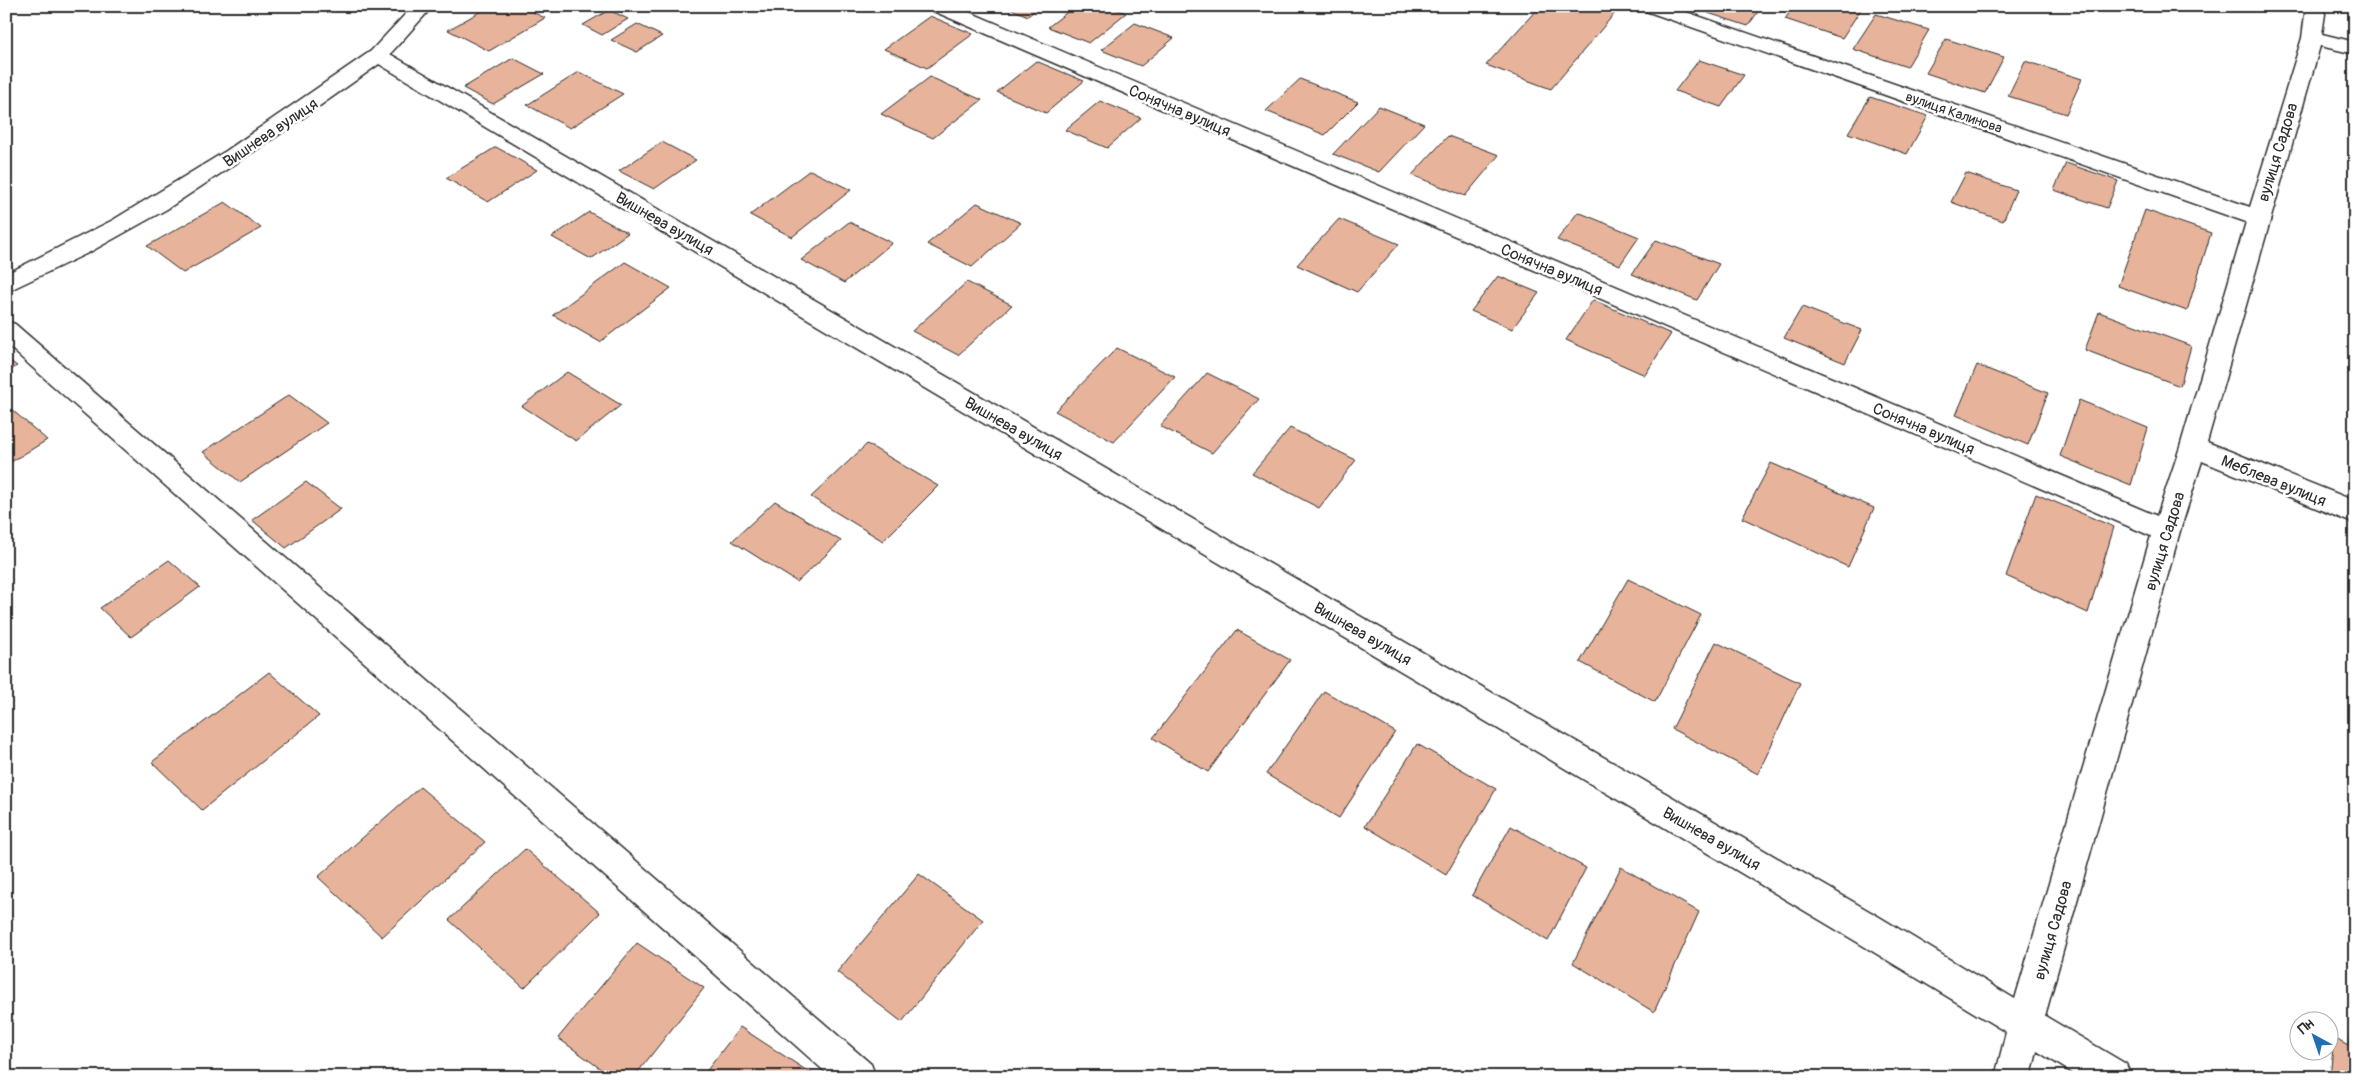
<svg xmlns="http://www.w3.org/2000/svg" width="2361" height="1083" viewBox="0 0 2361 1083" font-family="Pangolin,sans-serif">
  <rect width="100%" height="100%" fill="#fff"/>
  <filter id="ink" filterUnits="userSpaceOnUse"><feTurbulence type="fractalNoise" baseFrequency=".02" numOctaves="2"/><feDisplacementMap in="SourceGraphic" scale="10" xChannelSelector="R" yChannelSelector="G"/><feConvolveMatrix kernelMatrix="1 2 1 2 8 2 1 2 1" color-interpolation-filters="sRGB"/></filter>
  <g filter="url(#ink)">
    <g fill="#e7b39b" stroke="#2b2b2b">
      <polygon points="490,6 520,6 545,18 489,51 448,30"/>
      <polygon points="1004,6 1040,6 1028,16"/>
      <polygon points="1075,6 1109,6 1126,13 1089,43 1048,27"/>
      <polygon points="1540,6 1594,6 1615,13 1551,89 1486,65"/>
      <polygon points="1714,6 1762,6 1748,26 1708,13"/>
      <polygon points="1794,6 1863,6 1842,38 1785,19"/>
      <polygon points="609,10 628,19 602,35 583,25"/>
      <polygon points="1876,14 1929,30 1907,67 1853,49"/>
      <polygon points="930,16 973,34 927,68 884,49"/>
      <polygon points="1135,23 1174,38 1141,66 1101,50"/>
      <polygon points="637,24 662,36 637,52 611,40"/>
      <polygon points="1946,39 2004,57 1985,93 1926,73"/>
      <polygon points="513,58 544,74 493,104 463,88"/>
      <polygon points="1699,60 1744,75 1721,107 1675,91"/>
      <polygon points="1036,61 1084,81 1046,113 997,92"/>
      <polygon points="2025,61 2082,79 2066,114 2008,96"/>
      <polygon points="579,72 623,94 570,128 527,105"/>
      <polygon points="930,77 982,100 933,138 881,114"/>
      <polygon points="1300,79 1358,102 1325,135 1266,111"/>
      <polygon points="1870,97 1928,116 1907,154 1848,133"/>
      <polygon points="1100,101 1141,118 1107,148 1065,130"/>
      <polygon points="1379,106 1424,124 1379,172 1333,154"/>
      <polygon points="1448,136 1499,155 1465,196 1412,175"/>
      <polygon points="662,142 696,160 654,189 619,171"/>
      <polygon points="496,147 537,170 488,202 446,178"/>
      <polygon points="2066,163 2118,181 2107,208 2054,190"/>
      <polygon points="810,170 851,190 792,237 750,215"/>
      <polygon points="1966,173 2016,190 2003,221 1951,202"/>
      <polygon points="225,202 261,228 183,273 147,246"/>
      <polygon points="977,203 1021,223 972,267 927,244"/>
      <polygon points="2145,210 2211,233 2187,311 2118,286"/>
      <polygon points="589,212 628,233 591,259 552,237"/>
      <polygon points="1578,212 1639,237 1620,265 1557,240"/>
      <polygon points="1339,219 1399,244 1357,292 1297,265"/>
      <polygon points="849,222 892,243 844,283 801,260"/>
      <polygon points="1656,240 1719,264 1697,300 1632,274"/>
      <polygon points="625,262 671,288 600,342 553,315"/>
      <polygon points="1498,276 1539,293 1512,329 1471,311"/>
      <polygon points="967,282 1012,305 958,355 912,331"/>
      <polygon points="1593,300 1671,334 1645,375 1566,340"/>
      <polygon points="1802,307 1862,330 1845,363 1784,338"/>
      <polygon points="2099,312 2191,346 2180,386 2085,350"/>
      <polygon points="1117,348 1175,377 1114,442 1055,411"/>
      <polygon points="6,358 17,366 6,373"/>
      <polygon points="1977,365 2048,393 2028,445 1956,415"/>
      <polygon points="567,372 621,405 576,441 522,406"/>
      <polygon points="1207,373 1259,399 1212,453 1160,426"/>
      <polygon points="289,395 327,423 240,482 203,452"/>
      <polygon points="2079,400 2148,428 2131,485 2060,456"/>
      <polygon points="11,409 47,440 6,465 6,411"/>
      <polygon points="1290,428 1356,460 1319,508 1252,473"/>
      <polygon points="867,444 938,486 883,541 811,497"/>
      <polygon points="1771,463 1874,508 1848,567 1742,518"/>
      <polygon points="306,482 341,509 286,548 252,520"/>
      <polygon points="2036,494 2114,527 2088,613 2006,576"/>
      <polygon points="775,501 841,541 797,582 732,541"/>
      <polygon points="169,560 200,587 131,637 100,608"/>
      <polygon points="1628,579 1701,615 1655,702 1580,662"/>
      <polygon points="1237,630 1290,660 1208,772 1153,738"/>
      <polygon points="1716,642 1800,683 1758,774 1672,729"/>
      <polygon points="269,672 319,716 202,810 152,762"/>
      <polygon points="1324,691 1395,732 1339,818 1266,774"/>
      <polygon points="1417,744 1496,789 1446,875 1365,826"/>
      <polygon points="420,787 485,842 382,937 318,877"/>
      <polygon points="1511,826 1586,868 1548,941 1472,895"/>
      <polygon points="525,849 600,913 524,988 449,920"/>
      <polygon points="1621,867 1699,912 1654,1012 1573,963"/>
      <polygon points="919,874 983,920 902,1022 837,972"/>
      <polygon points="637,943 704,988 634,1077 612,1077 558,1038"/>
      <polygon points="2353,1016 2355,1017 2355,1077 2330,1077 2334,1038 2348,1046"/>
      <polygon points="740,1027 815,1076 702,1077"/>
    </g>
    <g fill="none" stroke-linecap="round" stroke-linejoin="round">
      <g stroke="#2b2b2b" stroke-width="3">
        <g id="minor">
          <polygon points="413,6 433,6 390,54 1881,918 2015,999 2151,536 931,10 929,6 955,6 2157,516 2180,447 2246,222 1643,10 1641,6 1669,6 2250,207 2302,38 2305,14 2303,6 2323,6 2325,14 2322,34 2355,42 2355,54 2320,46 2207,442 2355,501 2355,524 2202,461 2180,531 2045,1016 2126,1064 2131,1077 2079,1077 2037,1051 2031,1077 1995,1077 2006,1032 1857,942 379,64 277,136 167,209 90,252 6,292 6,274 113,220 226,151 371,51"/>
          <polygon points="6,321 15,324 871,1064 876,1077 831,1077 6,344"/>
        </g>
      </g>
      <use href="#minor" fill="#fff" fill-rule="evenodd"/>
    </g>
  </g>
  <g text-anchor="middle" stroke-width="5" stroke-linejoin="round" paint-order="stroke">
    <g font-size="14" fill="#2b2b2b" stroke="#fff">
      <text transform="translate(1954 112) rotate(19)" y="5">вулиця Калинова</text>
    </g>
    <g font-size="16" fill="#2b2b2b" stroke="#fff">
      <text transform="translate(1180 110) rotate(23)" y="6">Сонячна вулиця</text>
      <text transform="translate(270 132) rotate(-34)" y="6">Вишнева вулиця</text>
      <text transform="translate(2277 152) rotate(-73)" y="6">вулиця Садова</text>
      <text transform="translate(665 223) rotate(30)" y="6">Вишнева вулиця</text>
      <text transform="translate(1552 269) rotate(23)" y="6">Сонячна вулиця</text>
      <text transform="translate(1014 428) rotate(30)" y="6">Вишнева вулиця</text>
      <text transform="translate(1924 428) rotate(23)" y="6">Сонячна вулиця</text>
      <text transform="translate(2274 480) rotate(22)" y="6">Меблева вулиця</text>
      <text transform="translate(2164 541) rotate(-73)" y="6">вулиця Садова</text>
      <text transform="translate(1363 633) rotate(30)" y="6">Вишнева вулиця</text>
      <text transform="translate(1712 838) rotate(30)" y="6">Вишнева вулиця</text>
      <text transform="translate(2052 930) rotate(-74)" y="6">вулиця Садова</text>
    </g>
  </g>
  <rect width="2361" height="1083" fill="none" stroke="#fff" stroke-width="25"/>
  <rect x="12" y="12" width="2336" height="1058" fill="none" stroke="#2b2b2b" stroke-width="2" filter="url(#ink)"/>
  <g transform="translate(2314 1036) rotate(320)"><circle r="24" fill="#ffffff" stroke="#aaaaaa"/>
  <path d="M0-4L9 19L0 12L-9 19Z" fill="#1f6fb2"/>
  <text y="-8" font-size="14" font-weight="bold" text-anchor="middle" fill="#2b2b2b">Пн</text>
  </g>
</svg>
